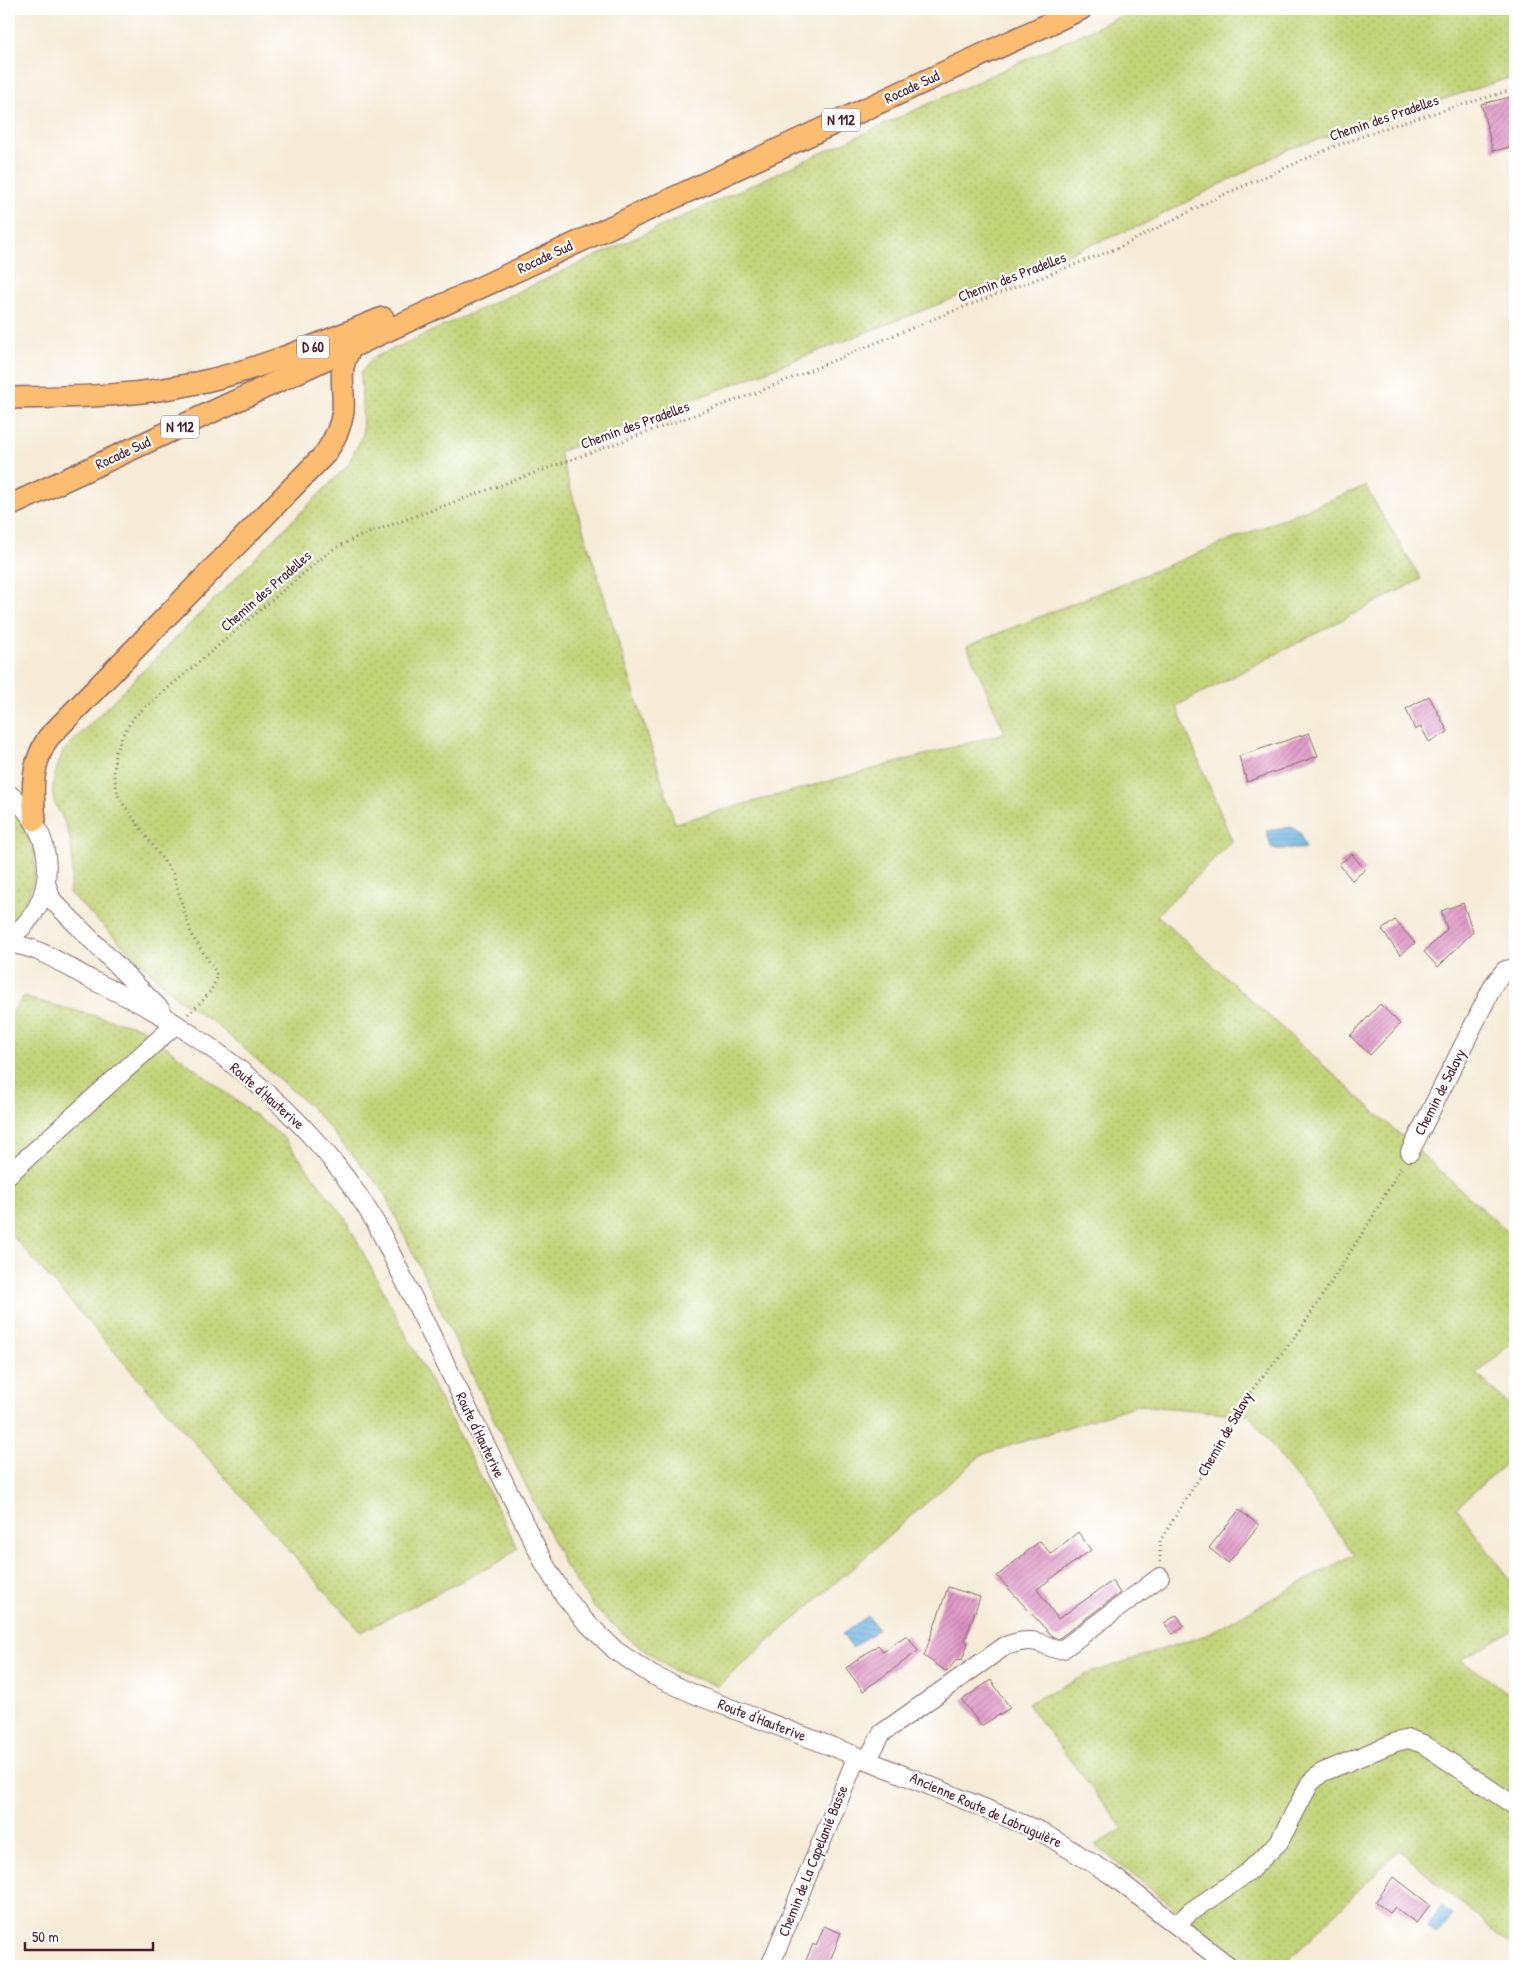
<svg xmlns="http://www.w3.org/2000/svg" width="1524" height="1975" viewBox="0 0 1524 1975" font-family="'Patrick Hand',sans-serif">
  <defs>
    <pattern id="grass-dots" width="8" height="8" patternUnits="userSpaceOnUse" patternTransform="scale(1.25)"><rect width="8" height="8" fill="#c1d478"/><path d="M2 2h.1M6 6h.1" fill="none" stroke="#a7b668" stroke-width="1.8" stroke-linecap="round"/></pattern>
    <pattern id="water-rules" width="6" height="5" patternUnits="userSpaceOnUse" patternTransform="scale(1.25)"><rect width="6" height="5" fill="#69b2e1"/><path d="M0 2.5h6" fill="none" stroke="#5890b7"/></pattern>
    <pattern id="building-hatch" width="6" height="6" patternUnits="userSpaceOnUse" patternTransform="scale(1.25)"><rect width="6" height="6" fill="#dd92c3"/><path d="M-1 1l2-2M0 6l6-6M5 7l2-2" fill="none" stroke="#b5779f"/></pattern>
  </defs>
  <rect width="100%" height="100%" fill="#fff"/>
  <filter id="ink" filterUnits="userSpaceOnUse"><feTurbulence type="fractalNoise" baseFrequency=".02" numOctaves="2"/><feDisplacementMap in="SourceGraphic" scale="10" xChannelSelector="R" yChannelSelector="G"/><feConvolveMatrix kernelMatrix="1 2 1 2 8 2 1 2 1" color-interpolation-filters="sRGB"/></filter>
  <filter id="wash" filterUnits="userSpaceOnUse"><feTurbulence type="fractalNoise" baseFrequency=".0096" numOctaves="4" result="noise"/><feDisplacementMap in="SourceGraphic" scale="20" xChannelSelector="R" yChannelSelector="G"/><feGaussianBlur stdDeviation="1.12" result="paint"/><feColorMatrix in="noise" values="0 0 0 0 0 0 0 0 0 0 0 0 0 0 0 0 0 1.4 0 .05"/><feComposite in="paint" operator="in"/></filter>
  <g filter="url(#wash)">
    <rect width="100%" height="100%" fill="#f5ebd7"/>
    <g fill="url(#grass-dots)" stroke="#867a52">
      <path d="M1136,9H1515V76L1289,149L1142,225L559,452L675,823L1005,733L967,646L1365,486L1421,579L1176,706L1232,841L1157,915L1509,1233L1515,1225V1340L1477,1374L1515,1411V1455L1456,1508L1515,1587V1629L1461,1660L1515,1698V1949L1399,1850L1283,1966H1248L1095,1845L1123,1829L1027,1704L1087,1674L1206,1635L1354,1554L1249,1415L1137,1405L981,1455L718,1686L674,1671L632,1641L596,1610L565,1566L382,1189L311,1107L217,1025L179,1000L69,893C74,869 74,844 64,821C61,813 53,804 53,796C51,780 58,766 63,751L348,465L363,434L361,373L371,359Z"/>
      <path d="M9,809C47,840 40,892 9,925Z"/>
      <polygon points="23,997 142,1028 283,1137 345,1218 518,1548 501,1561 361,1632 9,1232 9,1018"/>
    </g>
    <g fill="url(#water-rules)" stroke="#5a6886">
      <polygon points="1292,827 1301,834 1305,849 1272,849 1266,831"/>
      <polygon points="868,1616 878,1629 852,1648 842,1634"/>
      <polygon points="1441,1907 1452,1915 1437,1935 1426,1927"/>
    </g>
    <g id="blocks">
      <g fill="url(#building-hatch)">
        <polygon points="1511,97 1515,114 1515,146 1493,151 1481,104"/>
        <polygon points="1429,696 1448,732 1429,742 1421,727 1415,730 1406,709"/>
        <polygon points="1309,733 1318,756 1247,782 1239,756"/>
        <polygon points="1352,854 1365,870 1352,880 1339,864"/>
        <polygon points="1463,903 1473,932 1438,967 1424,952 1447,929 1441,911"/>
        <polygon points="1395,920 1415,943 1400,955 1382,930"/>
        <polygon points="1380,1004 1400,1024 1370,1055 1350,1036"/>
        <polygon points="1239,1510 1259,1525 1228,1563 1209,1548"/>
        <polygon points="1078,1532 1091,1550 1037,1589 1058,1619 1112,1581 1120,1593 1058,1639 1052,1636 997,1576 1040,1541 1051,1554"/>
        <polygon points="948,1587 980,1597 965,1641 968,1643 962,1660 957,1659 947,1672 924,1656"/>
        <polygon points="1177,1615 1184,1626 1173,1634 1164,1623"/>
        <polygon points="907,1635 918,1651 863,1691 846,1668 878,1645 883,1651"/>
        <polygon points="991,1680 1010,1708 981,1726 962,1700"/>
        <polygon points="1394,1877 1430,1905 1416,1923 1395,1907 1390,1913 1375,1902"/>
        <polygon points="824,1926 841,1933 828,1966 816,1966 805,1962 813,1944 816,1946"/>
      </g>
    </g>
  </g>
  <g filter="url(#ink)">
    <use href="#blocks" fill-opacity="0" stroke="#866667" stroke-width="1"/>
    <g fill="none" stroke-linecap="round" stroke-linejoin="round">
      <g stroke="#866667" stroke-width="20">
        <g id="minor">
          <path d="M9,794C58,831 61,903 9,938"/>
          <polyline points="46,883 52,900 161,1010"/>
          <path d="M9,944C37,945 67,967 92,980C120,994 150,1007 176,1024C257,1076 330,1143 378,1227L545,1565L563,1594L584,1620L615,1650L652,1675L696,1695L867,1760L1040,1831L1110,1874L1229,1966"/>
          <polyline points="1410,1152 1494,984 1505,970 1515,968"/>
          <polyline points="9,1174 176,1024"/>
          <path d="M867,1760L882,1733L1005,1646C1015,1643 1026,1639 1037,1642C1047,1644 1053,1651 1063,1649L1160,1577"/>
          <polyline points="1177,1925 1190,1912 1246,1874 1279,1842 1310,1783 1321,1773 1396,1742 1409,1739 1423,1744 1515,1806"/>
          <polyline points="770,1966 857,1756"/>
        </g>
      </g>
      <g stroke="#866667" stroke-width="24">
        <g id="major">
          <path d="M9,398C73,397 138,397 201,382C264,368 323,342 383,318"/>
          <polyline points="9,506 1081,9"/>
          <path d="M35,820C32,789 31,765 48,738L325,454C334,441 341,428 343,411C345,388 336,368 352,347"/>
        </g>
      </g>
      <g stroke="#866667" stroke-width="3" stroke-dasharray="1 4" stroke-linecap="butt">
        <polyline points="457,10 458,9"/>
        <path d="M188,1014C200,1004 217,989 216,972L192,936L173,874L119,798L114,776L115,753L123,734L135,716L330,551L355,538L758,392L943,315L1120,247L1216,198L1335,146L1397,124L1515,89"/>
        <polyline points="1160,1562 1160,1541 1221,1443 1239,1406 1299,1332 1372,1218 1402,1165"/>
      </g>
      <use href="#minor" stroke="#fff" stroke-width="18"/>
      <use href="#major" stroke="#fcbd6f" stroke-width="21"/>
    </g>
  </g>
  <g text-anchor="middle" stroke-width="4.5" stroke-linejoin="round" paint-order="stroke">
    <g fill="#fff" stroke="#80626b" stroke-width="1">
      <rect x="822" y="108.5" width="38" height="23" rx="4"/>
      <rect x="297" y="335.5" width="32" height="23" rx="4"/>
      <rect x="161" y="415.5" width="38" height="23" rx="4"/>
    </g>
    <g font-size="14" font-weight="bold" fill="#4a1f2b">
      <text x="841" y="125">N 112</text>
      <text x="313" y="352">D 60</text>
      <text x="180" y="432">N 112</text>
    </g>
    <g font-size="15" fill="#4a1f2b" stroke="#fff">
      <text transform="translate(912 87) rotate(-25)" y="5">Rocade Sud</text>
      <text transform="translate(1384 118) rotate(-19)" y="5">Chemin des Pradelles</text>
      <text transform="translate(545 257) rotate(-25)" y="5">Rocade Sud</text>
      <text transform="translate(1012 277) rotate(-21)" y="5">Chemin des Pradelles</text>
      <text transform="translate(635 425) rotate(-20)" y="5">Chemin des Pradelles</text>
      <text transform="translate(123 453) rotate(-25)" y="5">Rocade Sud</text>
      <text transform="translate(266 591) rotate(-41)" y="5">Chemin des Pradelles</text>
      <text transform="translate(1440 1092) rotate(-63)" y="5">Chemin de Salavy</text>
      <text transform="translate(267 1096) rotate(41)" y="5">Route d'Hauterive</text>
      <text transform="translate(1225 1434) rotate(-60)" y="5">Chemin de Salavy</text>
      <text transform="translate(480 1435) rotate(64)" y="5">Route d'Hauterive</text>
      <text transform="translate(762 1720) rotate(21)" y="5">Route d'Hauterive</text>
      <text transform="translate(986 1810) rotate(24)" y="5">Ancienne Route de Labruguière</text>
      <text transform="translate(813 1861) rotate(-68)" y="5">Chemin de La Capelanié Basse</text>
    </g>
  </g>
  <rect width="1524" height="1975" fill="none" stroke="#fff" stroke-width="30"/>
  <path d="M25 1942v8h128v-8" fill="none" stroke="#4a1f2b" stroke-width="2.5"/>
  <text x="32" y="1942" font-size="15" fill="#4a1f2b" stroke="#ffffff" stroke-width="4" paint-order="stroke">50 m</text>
</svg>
